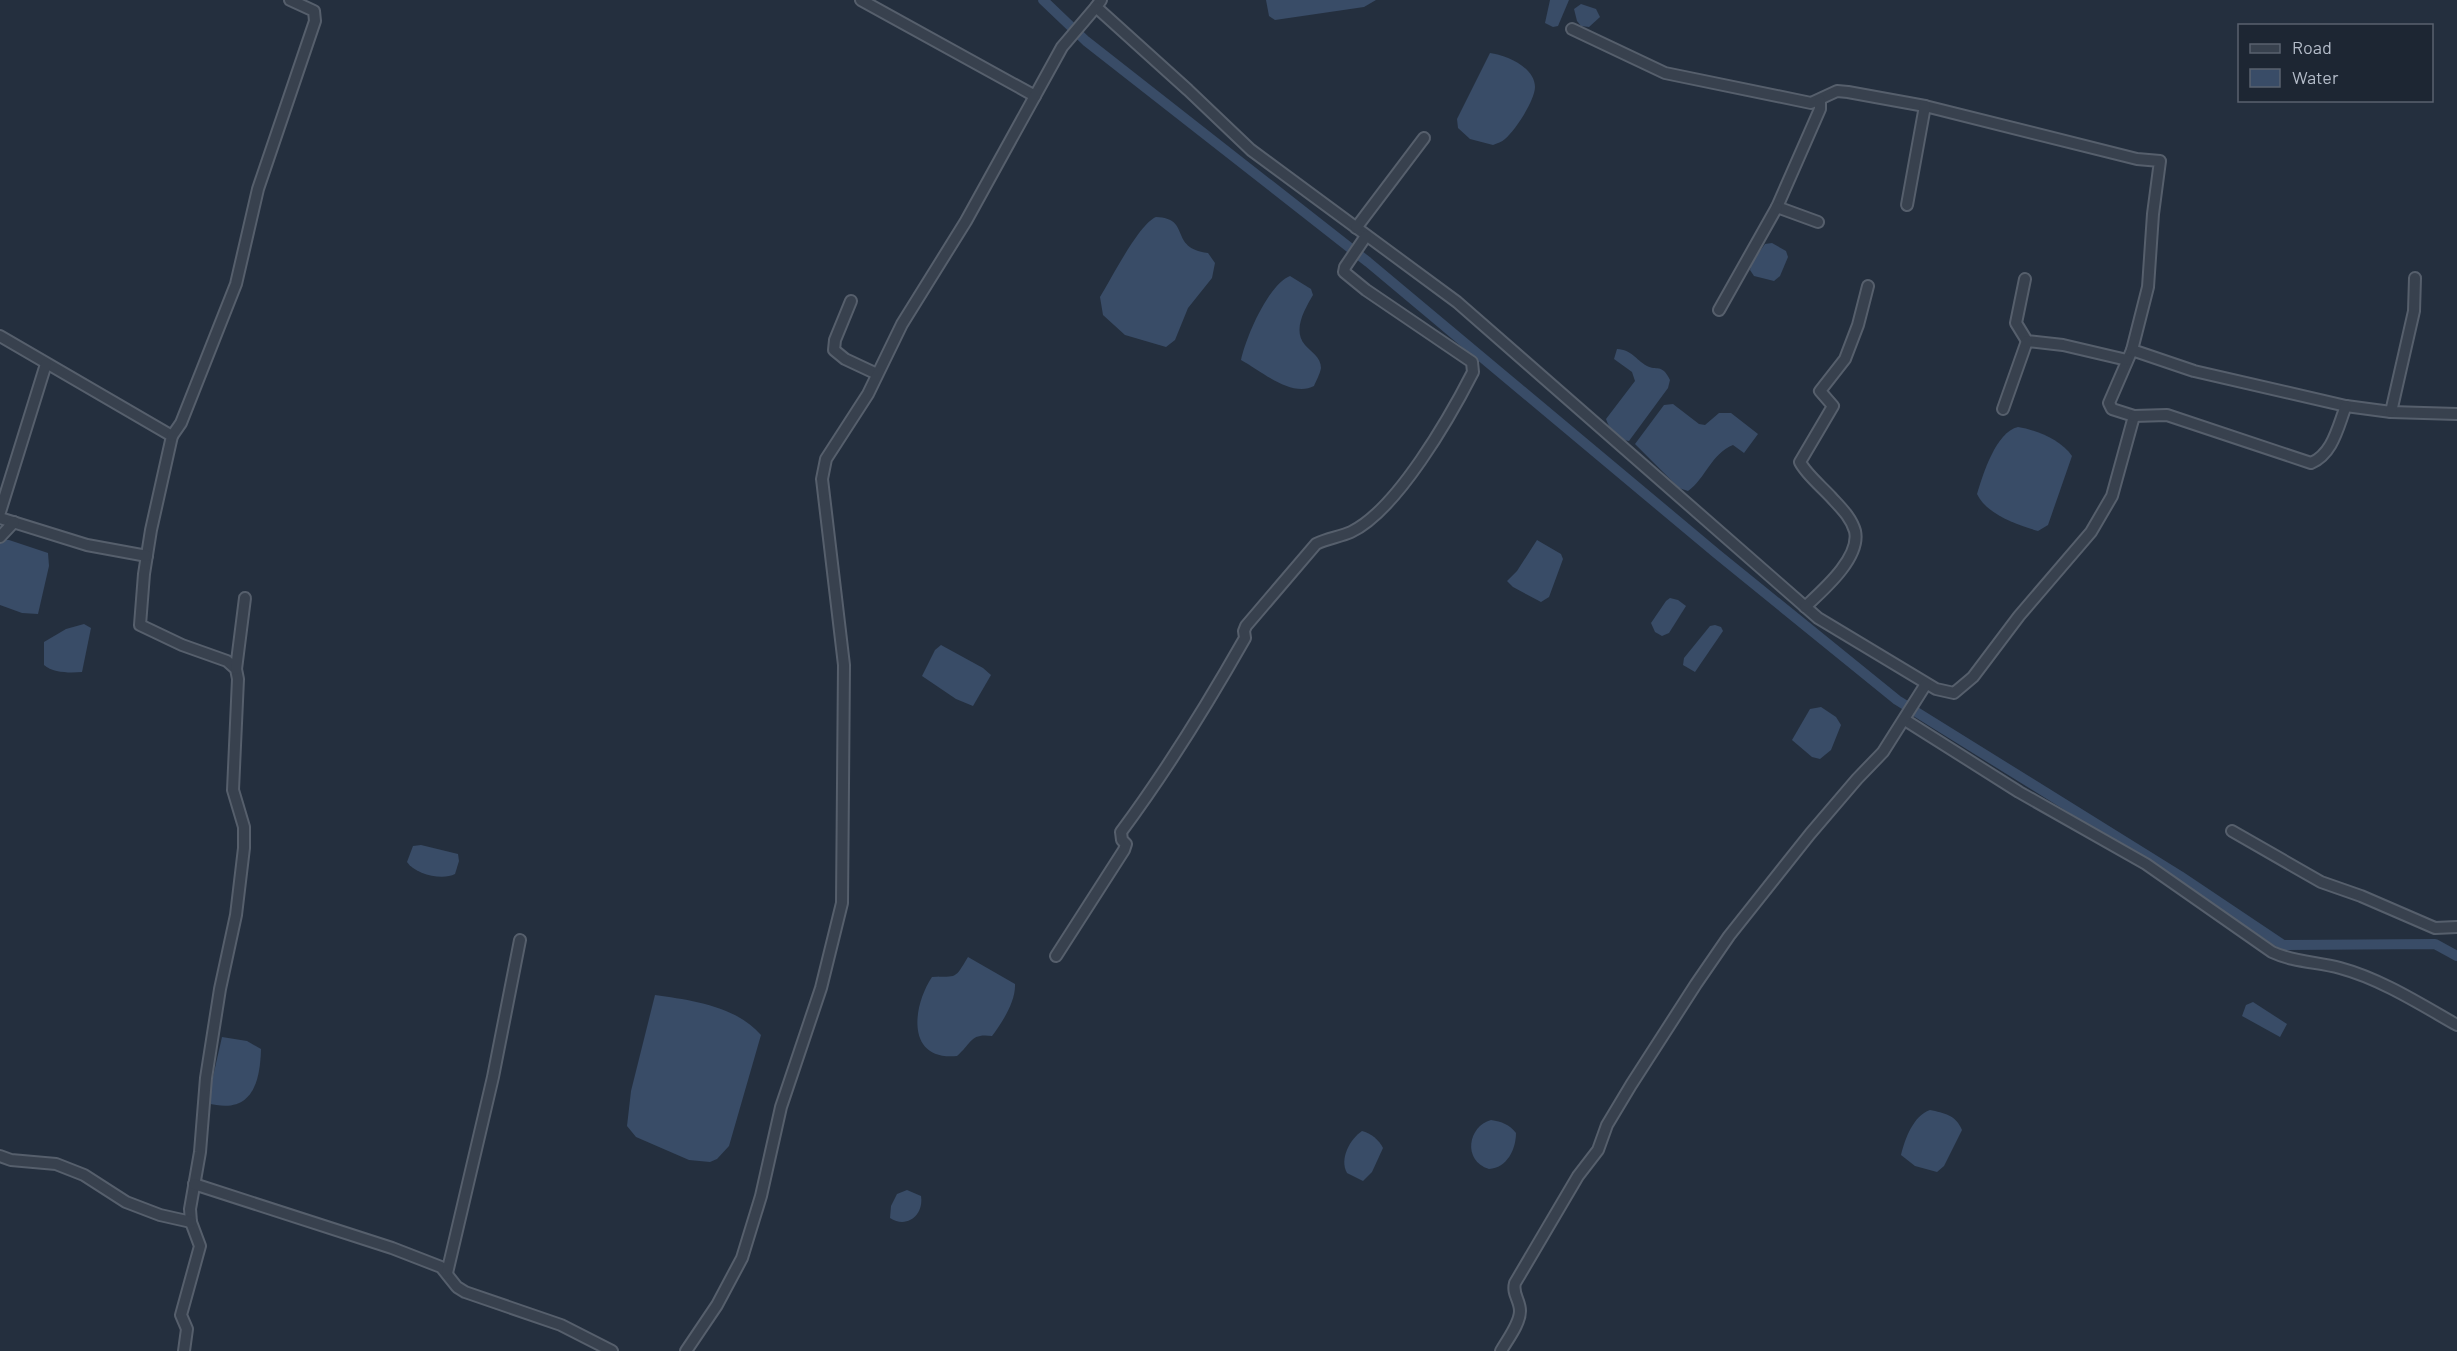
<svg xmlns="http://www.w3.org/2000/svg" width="2457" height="1351" viewBox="0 0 2457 1351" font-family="Barlow,sans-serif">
  <rect width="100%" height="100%" fill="#242f3e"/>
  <g fill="#394c67">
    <polygon points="1266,0 1376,0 1364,7 1275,20 1269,16"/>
    <polygon points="1550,0 1569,0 1558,26 1553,27 1545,23"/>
    <polygon points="1581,4 1596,9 1600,17 1589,27 1581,26 1577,21 1574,9"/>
    <path d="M1490,53C1506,55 1535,67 1535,87C1535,100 1515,131 1505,139C1502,142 1497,143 1493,145L1470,139L1458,128L1457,119Z"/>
    <path d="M1156,217C1192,218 1168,248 1208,253L1215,263L1212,278L1188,308L1175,340L1166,347L1125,335L1103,315L1100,297C1111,279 1139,224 1156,217Z"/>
    <polygon points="1772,243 1786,251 1788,257 1780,276 1774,281 1754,276 1750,270 1752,262 1765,244"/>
    <path d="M1290,276L1311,289L1313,295C1305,309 1292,330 1305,345C1311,352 1321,357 1321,368C1320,374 1316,381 1314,386C1292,398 1261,371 1241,360C1246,337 1268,285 1290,276Z"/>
    <path d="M1617,349C1632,350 1635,359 1647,366C1656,371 1662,363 1670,380L1668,388L1629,441C1618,440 1609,429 1606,419L1635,381L1632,372L1614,359Z"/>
    <path d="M1673,404L1699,424L1705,425L1719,413H1731L1758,434L1744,453L1733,445C1711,454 1706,478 1688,491L1679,488L1635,444L1664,405Z"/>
    <path d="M2018,427C2037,430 2061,440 2072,456L2048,525L2038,531C2018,525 1987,515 1977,494C1983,474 1996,432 2018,427Z"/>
    <polygon points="0,540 9,540 48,553 49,566 38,614 22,613 0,605"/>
    <polygon points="1537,540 1561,554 1563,559 1549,597 1541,602 1513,587 1507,581 1517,571"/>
    <polygon points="1670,598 1678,600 1686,606 1669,633 1662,636 1655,632 1651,623 1666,601"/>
    <path d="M84,624L91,628L82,672C70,673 53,673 44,665V642L66,629Z"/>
    <polygon points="1715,625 1721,627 1723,631 1695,672 1683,665 1684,658 1710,626"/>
    <polygon points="941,645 983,668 991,675 973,706 956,699 922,676 935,650"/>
    <polygon points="1821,707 1836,717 1841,725 1831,750 1820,759 1812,757 1792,740 1810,709"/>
    <path d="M421,845L458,854L459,861L455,874C442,881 415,874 407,862L413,846Z"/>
    <path d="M968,957L1015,984C1016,1001 1002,1023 992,1036C970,1033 972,1043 957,1056C906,1061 912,1007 932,977C958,976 954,980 968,957Z"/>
    <path d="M655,995C691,1000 736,1006 761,1035L729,1146L717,1159L710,1162L689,1160L636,1137L627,1126L631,1091Z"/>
    <polygon points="2253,1002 2287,1024 2280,1037 2242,1016 2246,1005"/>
    <path d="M222,1037L247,1041L261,1049C260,1086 250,1115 207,1103Z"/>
    <path d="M1930,1110C1944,1113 1956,1115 1962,1130L1944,1166L1937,1172L1915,1166L1901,1155C1905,1139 1913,1116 1930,1110Z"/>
    <path d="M1491,1120C1502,1122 1509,1124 1516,1133C1516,1149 1507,1168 1489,1169C1462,1161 1468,1126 1491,1120Z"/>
    <path d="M1362,1131C1371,1133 1379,1140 1383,1148L1372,1172L1363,1181L1347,1173C1339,1159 1350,1139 1362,1131Z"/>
    <path d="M907,1190L921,1196C924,1215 907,1229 890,1218L891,1206L897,1194Z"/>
  </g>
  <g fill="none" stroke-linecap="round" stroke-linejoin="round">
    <polyline stroke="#394c67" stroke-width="10" points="1043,0 1086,41 1368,262 1717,554 1897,700 2180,876 2283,945 2435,944 2457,956"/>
    <g stroke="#565f6c" stroke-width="14">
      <g id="minor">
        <polyline points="861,0 1035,96"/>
        <polyline points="1101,0 1096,7 1188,90 1251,150 1457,302 1818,618 1936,689 1954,693 1973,677 2019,616 2091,532 2112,496 2134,416 2112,409 2109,403 2132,350"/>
        <polyline points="1572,29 1665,73 1811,103 1837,91 1848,92 1925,106 2137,159 2160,161 2153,214 2148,287 2132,350 2194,371 2346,406 2391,412 2457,414"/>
        <polyline points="1907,205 1925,106"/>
        <polyline points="1818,222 1777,207 1820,109 1820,100"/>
        <polyline points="1356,228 1424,138"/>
        <polyline points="2025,279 2016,323 2027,341 2063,345 2127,360"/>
        <polyline points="851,301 835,340 834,350 845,359 877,374"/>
        <polyline points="1719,310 1777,207"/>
        <polyline points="0,336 172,436 151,530 144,574 140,625 182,645 227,661 236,669 238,679 233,790 244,827 244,848 236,915 220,989 206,1078 200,1152 190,1209 191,1222 200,1246 181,1315 187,1329 184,1351"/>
        <polyline points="2003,409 2027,341"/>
        <polyline points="2391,412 2414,311 2415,278"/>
        <path d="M2134,416L2167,415L2311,463C2333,454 2338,426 2346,406"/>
        <polyline points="172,436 181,423 236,284 258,189 315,21 314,11 290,0"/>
        <polyline points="0,512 46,364"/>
        <polyline points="0,518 87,545 147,556"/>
        <polyline points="0,537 14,522"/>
        <path d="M1805,607C1822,591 1861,558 1855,531C1851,517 1840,507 1831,497C1821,486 1806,474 1800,462L1833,406L1820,391L1845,359L1858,325L1868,286"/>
        <polyline points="236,669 245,598"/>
        <path d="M1905,720L2019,792L2146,864L2272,952C2293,962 2318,962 2340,968C2381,979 2420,1004 2457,1025"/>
        <polyline points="2232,831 2321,882 2361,896 2435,928 2457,927"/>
        <path d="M1056,956L1124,850L1126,844L1122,840L1121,832C1167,770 1207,705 1245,638L1244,631L1246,626L1316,544C1328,538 1340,537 1351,532C1397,510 1450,417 1473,372L1472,362L1366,290L1344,272L1345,267L1366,236"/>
        <polyline points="0,1156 11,1160 56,1164 84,1175 126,1202 160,1215 191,1222"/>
        <polyline points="194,1184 392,1248 441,1267 457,1287 465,1292 561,1325 612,1351"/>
        <polyline points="447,1273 493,1077 520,940"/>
        <polyline points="686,1351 717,1305 742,1258 761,1196 781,1107 821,988 842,903 844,665 822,479 826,459 868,394 902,324 966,221 1062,47 1096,7"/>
        <path d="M1501,1351C1507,1340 1520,1324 1520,1311C1520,1300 1512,1294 1515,1283L1578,1176L1598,1150L1607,1125L1631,1085L1696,984L1729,936L1810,834L1857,779L1883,752L1926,684"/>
      </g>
    </g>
    <use href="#minor" stroke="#38414e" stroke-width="10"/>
  </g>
  <rect x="2238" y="24" width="195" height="78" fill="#1d2633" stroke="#59626f" stroke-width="1.5"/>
  <rect x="2250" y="44" width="30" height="9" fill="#38414e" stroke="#59626f" stroke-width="1.5"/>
  <text x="2292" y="54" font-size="18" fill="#b4bcc9">Road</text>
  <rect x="2250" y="69" width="30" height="18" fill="#394c67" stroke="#59626f" stroke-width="1.5"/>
  <text x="2292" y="84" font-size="18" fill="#b4bcc9">Water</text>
</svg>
